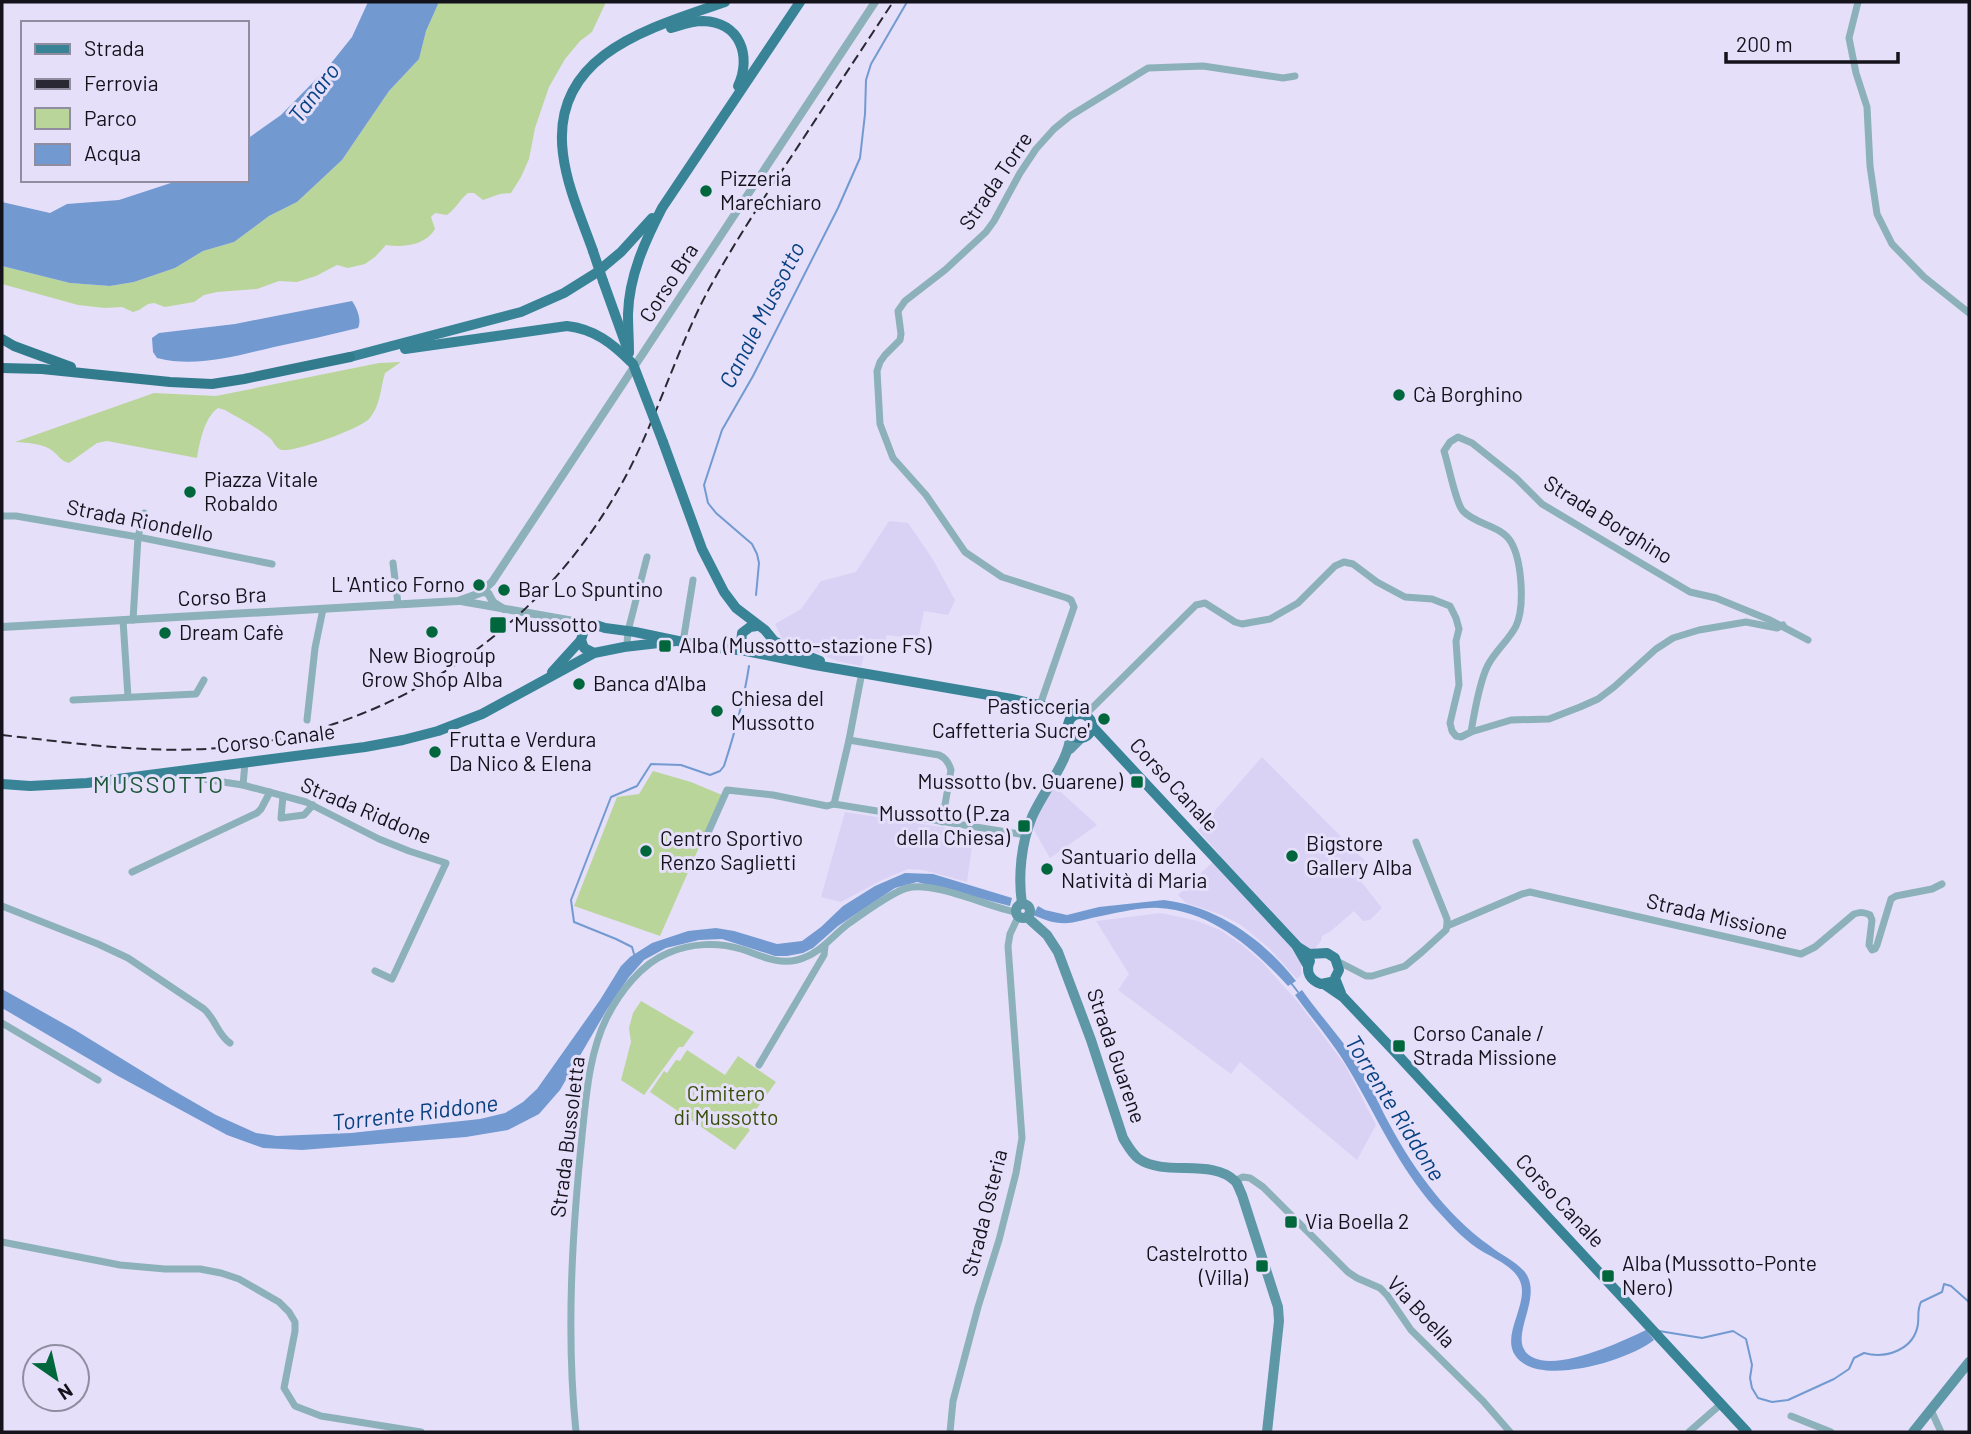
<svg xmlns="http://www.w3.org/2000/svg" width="1971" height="1434" viewBox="0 0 1971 1434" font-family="Barlow,sans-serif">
  <rect width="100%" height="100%" fill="#e5dffa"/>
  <g fill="#dad2f4">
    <polygon points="889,521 908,523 932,558 955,600 948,615 924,611 918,639 887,635 885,641 869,638 861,666 837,661 782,638 775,624 801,609 821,581 856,572"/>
    <polygon points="1262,757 1367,863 1356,875 1382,908 1370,920 1363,921 1354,911 1331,931 1322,936 1321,941 1313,951 1301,961 1301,975 1297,979 1270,949 1241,925 1222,915 1186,903 1178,895 1220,855 1198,830"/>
    <polygon points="1053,785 1097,825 1050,858 1031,825"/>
    <polygon points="845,812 974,832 967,882 923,870 908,869 882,880 841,902 821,897"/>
    <polygon points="1161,913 1198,921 1220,930 1241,944 1262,962 1298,1002 1345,1065 1376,1125 1357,1160 1240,1062 1231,1074 1118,990 1129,974 1096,921"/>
  </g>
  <g fill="#bad599">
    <path d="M439,2H606L592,32L580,41L565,59L549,87L535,128L529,159L521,177L511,193L500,194L483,200L474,193H468C459,200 456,209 447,215L435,213L431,217L435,229C426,245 403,248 386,245L375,257L365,264L348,268L337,265L316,276L297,282L279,281L257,289L217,292L204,295L194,302L165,307L154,303L148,304L139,310L133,312L122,307L105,308L78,305L2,284V266L70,283L110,286L134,282L175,268L203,251L234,242L269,216L297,202L342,160L389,91L419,59L426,31Z"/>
    <path d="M401,362L385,373C380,389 381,405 369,419C359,429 296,452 282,450C277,449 274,443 271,439C257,427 240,419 225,410L218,408C204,418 200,442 197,458L107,441L97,443L69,463C60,461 58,454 50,449C39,443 28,443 15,442L154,393L216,396L379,363Z"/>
    <polygon points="653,771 691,782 722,795 660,936 574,906 617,797 639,794"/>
    <polygon points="641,1001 694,1032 683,1047 679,1047 644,1095 621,1080 631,1042 629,1028 633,1013"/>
    <polygon points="687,1050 725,1075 738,1056 776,1082 755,1111 757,1115 748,1128 750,1130 735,1150 650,1092 664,1071 667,1073 676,1060 680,1061"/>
  </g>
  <g fill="#729ad1">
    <polygon points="368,2 439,2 426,31 419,59 389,91 342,160 297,202 269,216 234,242 203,251 175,268 134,282 110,286 70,283 2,266 2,202 50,213 67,204 119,200 180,180 247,180 247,139 281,115 328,67 352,37"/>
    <path d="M352,301C357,308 362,320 358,328C330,335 302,341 274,347C236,356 196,368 157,358L153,352L152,338L159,333L235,324Z"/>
    <polygon points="905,873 933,874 1012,898 1010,906 917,882 895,888 838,926 813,948 803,953 787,956 775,956 722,939 699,940 666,948 644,960 629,977 606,1011 560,1090 539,1114 508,1130 466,1137 302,1150 263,1148 227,1135 118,1076 2,1008 2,989 75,1030 171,1089 216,1115 256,1133 277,1136 351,1133 480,1119 505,1113 523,1102 537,1089 600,1000 621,966 630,957 652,943 688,931 716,928 734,931 777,944 802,941 821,927 843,906 875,886"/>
    <path d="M1164,900C1218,907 1263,939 1296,981L1288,986C1254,949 1212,911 1159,908C1141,907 1123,912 1106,915C1072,921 1067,930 1033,915L1038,906L1045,910L1067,915L1099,907Z"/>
    <path d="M1302,990C1320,1015 1343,1041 1360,1066C1369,1081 1376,1098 1384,1114C1397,1139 1412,1164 1429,1186C1446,1208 1467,1230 1490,1246C1501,1255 1514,1260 1524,1271C1547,1298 1501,1343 1534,1358C1561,1370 1621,1342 1646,1330L1654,1340C1629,1360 1552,1383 1523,1363C1492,1342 1533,1304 1519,1279C1511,1264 1490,1257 1477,1248C1462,1238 1447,1221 1435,1208C1398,1166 1376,1115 1348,1068C1333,1042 1312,1019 1295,995Z"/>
  </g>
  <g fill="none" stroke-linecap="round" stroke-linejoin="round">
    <g stroke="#729ad1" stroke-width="2">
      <polyline points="756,595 759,563 757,554 752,544 716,513 708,503 704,485 722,430 753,376 838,208 860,158 865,114 866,80 871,64 907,2"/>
      <path d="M634,954L632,947L616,939L574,922L571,900L611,797L637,786L651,764L681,765L710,775L720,771L724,766C735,732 744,700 749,666"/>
      <polyline points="1291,983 1298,992"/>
      <path d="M1659,1331L1702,1338L1733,1331L1746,1339L1752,1365L1750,1378L1752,1388L1758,1398L1772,1402L1788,1400L1834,1379L1849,1369L1854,1358L1864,1353C1886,1359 1914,1350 1918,1324C1919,1315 1917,1310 1921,1302L1942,1292L1944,1284L1951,1286L1969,1302"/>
    </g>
    <g stroke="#8cb1ba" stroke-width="7">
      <polyline points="1858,2 1849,38 1856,73 1867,107 1870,166 1877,214 1892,244 1924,277 1969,313"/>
      <polyline points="2,516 16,516 138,537 272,564"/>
      <polyline points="393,563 398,604"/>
      <polyline points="123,620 128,697"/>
      <polyline points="133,620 138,537 144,513"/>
      <polyline points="683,642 693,580"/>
      <polyline points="624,647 627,643 628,631 647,557"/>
      <polyline points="73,700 196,694 204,680"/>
      <polyline points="1040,705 1074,607 1071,600 1067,598 1002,577 965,552 926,495 893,458 880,424 877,371 880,362 885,355 900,340 901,334 898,311 905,301 945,270 986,232 994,221 1020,173 1036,149 1054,129 1070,116 1148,68 1203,66 1283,78 1295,76"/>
      <path d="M1085,715L1196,605L1205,603L1235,622L1242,624L1270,619L1298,603L1335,566L1344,562L1353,564L1377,582L1405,597L1432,599L1450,606L1456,618L1459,629L1456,641L1459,685L1450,723L1452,731L1456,736L1461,737L1471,732C1474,714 1480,680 1488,665C1496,650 1509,640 1516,626C1525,607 1522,561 1511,542C1501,525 1476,525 1463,511C1456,504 1448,463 1444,451L1450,442L1458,437L1472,443L1516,478L1542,504L1646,566L1690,592L1716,598L1770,620L1808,640"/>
      <polyline points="307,720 315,648 323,609"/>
      <polyline points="1471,732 1511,720 1549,719 1580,707 1598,699 1614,687 1656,649 1673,638 1699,630 1746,622 1777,628 1783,625"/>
      <path d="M849,740L939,755C946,758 949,763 951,770L942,822"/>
      <polyline points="195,769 203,779 243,785 306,802 379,839 409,851 446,863 392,979 375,971"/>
      <polyline points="243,785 245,763"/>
      <polyline points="283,796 281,818 304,815 313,805"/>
      <polyline points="834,804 849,740 862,672"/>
      <polyline points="707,835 727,790 773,795 827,806 834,804 1026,835"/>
      <polyline points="132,872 257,813 261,809 270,792"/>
      <path d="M2,906L98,944L128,958L204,1009C216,1020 218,1035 230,1043"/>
      <path d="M1447,926L1522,894L1530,892L1801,954L1815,947L1854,914C1861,912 1864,912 1870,915L1872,920L1869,945L1872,950L1875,949L1877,945L1891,899L1896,896L1932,889L1942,884"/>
      <polyline points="1337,961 1366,976 1372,976 1405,966 1422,952 1446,930 1447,926 1447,919 1416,842"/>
      <polyline points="2,1023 98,1080"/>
      <polyline points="759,1065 824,955 825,946"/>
      <polyline points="1235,1181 1243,1177 1250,1178 1263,1187 1348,1272 1357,1278 1380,1288 1387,1295 1411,1330 1483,1401 1510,1432"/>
      <polyline points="2,1242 120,1265 165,1269 200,1269 221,1273 239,1279 279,1302 289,1312 295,1322 295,1331 284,1388 295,1406 321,1416 421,1432"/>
      <polyline points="1931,1410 1941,1432"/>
      <polyline points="1791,1416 1831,1432"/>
      <path d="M576,1432C566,1334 572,1234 582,1136C586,1097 589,1053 607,1017C620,992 641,964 668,953C691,943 718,942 741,949C760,955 777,965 797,960C820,954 831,937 848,924C862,914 892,892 907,888C934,881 986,906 1015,912"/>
      <polyline points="950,1432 953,1401 978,1307 999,1240 1016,1173 1022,1138 1008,946 1010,934 1018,917"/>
      <polyline points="1689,1432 1721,1404"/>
    </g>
    <g stroke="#8cb1ba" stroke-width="8">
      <polyline points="481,592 492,582 875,2"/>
      <polyline points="461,601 596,625"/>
      <polyline points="2,627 458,601 483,592 488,593 493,602 504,609"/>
    </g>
    <g stroke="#5e97a5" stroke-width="10">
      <polyline points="1070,749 1082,737"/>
      <circle cx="1023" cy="911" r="7"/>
      <path d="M1022,904C1018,877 1021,843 1032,817C1041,795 1073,755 1070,733"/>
      <path d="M1027,917L1047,935L1058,952L1091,1040L1123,1138C1128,1146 1132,1154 1139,1159C1165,1177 1212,1158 1235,1181C1238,1184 1240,1191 1242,1195L1278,1307L1279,1321L1267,1432"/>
      <polyline points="1913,1432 1969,1362"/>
    </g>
    <g stroke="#388496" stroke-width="10">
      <path d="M671,28C681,25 692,21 703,21C740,22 752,56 738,86"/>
      <path d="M593,251C582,220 567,187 563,154C550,54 650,28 725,2"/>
      <polyline points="603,281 626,345"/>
      <path d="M405,349L567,326C594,329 612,343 631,362"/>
      <path d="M629,353C629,340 628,327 628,314C629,276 645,241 662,208L800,2"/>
      <polyline points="350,357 521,312 564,293 596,273 621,252 652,218"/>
      <polyline points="663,442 702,549 724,592 736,608 765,630 774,641 790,649 820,661"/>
      <polyline points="746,651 741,644 742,633 750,627 757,626"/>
      <polyline points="594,653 584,648 581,640 584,630 596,625 605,628 635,632 702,646 746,651 815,665 1012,699 1080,714"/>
      <polyline points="552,672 581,640"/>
      <circle cx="1080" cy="726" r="12"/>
      <polyline points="1091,725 1296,945 1308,966"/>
      <polyline points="2,784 30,786 87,783 365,747 403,740 438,731 482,714 594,653 624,647 676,641"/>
      <polyline points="1298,947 1309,954 1327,953 1335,958 1339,970 1335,978 1341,993"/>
      <path d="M1310,961C1305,972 1310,980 1321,984L1331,982"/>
      <polyline points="1324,984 1343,997 1395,1052 1747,1432"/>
    </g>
    <g stroke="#317b8c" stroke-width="10">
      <polyline points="2,339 14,346 71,367"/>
      <polyline points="2,368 42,369 170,382 212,384 244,379 350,357"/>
    </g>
    <path stroke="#2a2833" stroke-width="2" stroke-dasharray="10 5" stroke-linecap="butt" d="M2,735C73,743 147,754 219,748C384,733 530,639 614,497C654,431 673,355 710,287C736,240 765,196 795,151C827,102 860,52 893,2"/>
    <g stroke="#388496" stroke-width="10">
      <polyline points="593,251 603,281"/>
      <polyline points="633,364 663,442"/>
    </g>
  </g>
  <g fill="#00673c" stroke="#e5dffa" stroke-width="2.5">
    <circle cx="706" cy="191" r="7"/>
    <circle cx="1399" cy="395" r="7"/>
    <circle cx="190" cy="492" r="7"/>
    <circle cx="479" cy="585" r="7"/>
    <circle cx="504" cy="590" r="7"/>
    <rect x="489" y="616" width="18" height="18" rx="3.5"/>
    <circle cx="432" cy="632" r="7"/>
    <circle cx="165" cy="633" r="7"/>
    <rect x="658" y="639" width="14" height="14" rx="3.5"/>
    <circle cx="579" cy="684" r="7"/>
    <circle cx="717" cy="711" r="7"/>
    <circle cx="1104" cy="719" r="7"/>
    <circle cx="435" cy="752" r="7"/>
    <rect x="1130" y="775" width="14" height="14" rx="3.5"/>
    <rect x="1017" y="819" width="14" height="14" rx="3.5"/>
    <circle cx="646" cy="851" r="7"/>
    <circle cx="1292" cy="856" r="7"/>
    <circle cx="1047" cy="869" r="7"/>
    <rect x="1392" y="1039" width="14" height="14" rx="3.5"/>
    <rect x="1284" y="1215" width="14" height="14" rx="3.5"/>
    <rect x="1255" y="1259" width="14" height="14" rx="3.5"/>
    <rect x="1601" y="1269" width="14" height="14" rx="3.5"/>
  </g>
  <g text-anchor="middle" stroke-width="6" stroke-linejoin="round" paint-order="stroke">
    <g font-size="21" fill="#14121b" stroke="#e5dffa" text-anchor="start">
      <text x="720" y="186">Pizzeria<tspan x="720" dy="24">Marechiaro</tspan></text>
      <text x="1413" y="402">Cà Borghino</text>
      <text x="204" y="487">Piazza Vitale<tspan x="204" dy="24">Robaldo</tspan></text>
      <text x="465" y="592" text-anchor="end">L 'Antico Forno</text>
      <text x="518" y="597">Bar Lo Spuntino</text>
      <text x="514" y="632">Mussotto</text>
      <text x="179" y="640">Dream Cafè</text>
      <text x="679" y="653">Alba (Mussotto-stazione FS)</text>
      <text x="432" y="663" text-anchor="middle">New Biogroup<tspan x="432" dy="24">Grow Shop Alba</tspan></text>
      <text x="593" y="691">Banca d'Alba</text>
      <text x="731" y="706">Chiesa del<tspan x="731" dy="24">Mussotto</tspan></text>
      <text x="1090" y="714" text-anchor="end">Pasticceria<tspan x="1090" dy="24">Caffetteria Sucre'</tspan></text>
      <text x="449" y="747">Frutta e Verdura<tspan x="449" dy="24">Da Nico &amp; Elena</tspan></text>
      <text x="1123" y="789" text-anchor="end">Mussotto (bv. Guarene)</text>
      <text x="1010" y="821" text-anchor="end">Mussotto (P.za<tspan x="1010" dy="24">della Chiesa)</tspan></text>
      <text x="660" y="846">Centro Sportivo<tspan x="660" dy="24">Renzo Saglietti</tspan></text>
      <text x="1306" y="851">Bigstore<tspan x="1306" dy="24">Gallery Alba</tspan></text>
      <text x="1061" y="864">Santuario della<tspan x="1061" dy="24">Natività di Maria</tspan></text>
      <text x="1413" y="1041">Corso Canale /<tspan x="1413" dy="24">Strada Missione</tspan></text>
      <text x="1305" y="1229">Via Boella 2</text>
      <text x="1248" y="1261" text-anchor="end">Castelrotto<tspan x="1248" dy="24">(Villa)</tspan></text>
      <text x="1622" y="1271">Alba (Mussotto-Ponte<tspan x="1622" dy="24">Nero)</tspan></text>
    </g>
    <g font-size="21" fill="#14121b" stroke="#e5dffa">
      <text transform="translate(996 181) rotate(-56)" y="7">Strada Torre</text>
      <text transform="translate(669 283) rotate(-57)" y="7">Corso Bra</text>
      <text transform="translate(1608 520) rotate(32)" y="7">Strada Borghino</text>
      <text transform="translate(140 521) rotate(11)" y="7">Strada Riondello</text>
      <text transform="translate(222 597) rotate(-3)" y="7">Corso Bra</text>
      <text transform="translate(276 739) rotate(-7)" y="7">Corso Canale</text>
      <text transform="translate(1174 785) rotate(47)" y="7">Corso Canale</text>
      <text transform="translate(366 811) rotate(23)" y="7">Strada Riddone</text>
      <text transform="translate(1717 917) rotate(13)" y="7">Strada Missione</text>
      <text transform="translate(1116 1056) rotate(71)" y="7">Strada Guarene</text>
      <text transform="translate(568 1137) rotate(-83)" y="7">Strada Bussoletta</text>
      <text transform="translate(1560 1201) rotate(47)" y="7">Corso Canale</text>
      <text transform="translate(985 1213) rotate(-76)" y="7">Strada Osteria</text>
      <text transform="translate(1421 1312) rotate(47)" y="7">Via Boella</text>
    </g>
    <g font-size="21" fill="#364e05" stroke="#e5dffa">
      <text x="726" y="1101">Cimitero<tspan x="726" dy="24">di Mussotto</tspan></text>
    </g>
    <g font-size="23" font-style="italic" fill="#084182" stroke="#e5dffa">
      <text transform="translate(314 93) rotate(-53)" y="8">Tanaro</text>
      <text transform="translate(762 315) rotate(-63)" y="8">Canale Mussotto</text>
      <text transform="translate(1395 1108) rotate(58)" y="8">Torrente Riddone</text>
      <text transform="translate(415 1113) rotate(-7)" y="8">Torrente Riddone</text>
    </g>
    <g font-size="24" letter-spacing="2" fill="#1d5739" stroke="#e5dffa">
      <text x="159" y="793">MUSSOTTO</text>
    </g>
  </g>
  <rect width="1971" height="1434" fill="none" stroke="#14121b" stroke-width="7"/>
  <rect x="21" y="21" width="228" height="161" fill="#e5dffa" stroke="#918da1" stroke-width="2"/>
  <rect x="35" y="44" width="35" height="10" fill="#388496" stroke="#918da1" stroke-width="2"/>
  <text x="84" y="56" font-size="21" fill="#14121b">Strada</text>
  <rect x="35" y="79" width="35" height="10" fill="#2a2833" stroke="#918da1" stroke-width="2"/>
  <text x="84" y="91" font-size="21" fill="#14121b">Ferrovia</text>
  <rect x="35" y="108" width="35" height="21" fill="#bad599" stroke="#918da1" stroke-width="2"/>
  <text x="84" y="126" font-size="21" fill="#14121b">Parco</text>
  <rect x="35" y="144" width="35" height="21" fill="#729ad1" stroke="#918da1" stroke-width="2"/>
  <text x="84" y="161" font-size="21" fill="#14121b">Acqua</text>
  <g transform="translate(56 1378) rotate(146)"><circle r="33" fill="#e5dffa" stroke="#918da1" stroke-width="2"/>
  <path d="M0-5L12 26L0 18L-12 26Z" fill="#00673c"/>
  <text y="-10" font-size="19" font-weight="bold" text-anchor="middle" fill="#14121b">N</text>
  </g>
  <path d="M1726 52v10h172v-10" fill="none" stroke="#14121b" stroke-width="3.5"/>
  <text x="1736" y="52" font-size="21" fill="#14121b" stroke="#e5dffa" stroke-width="5" paint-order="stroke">200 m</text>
</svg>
